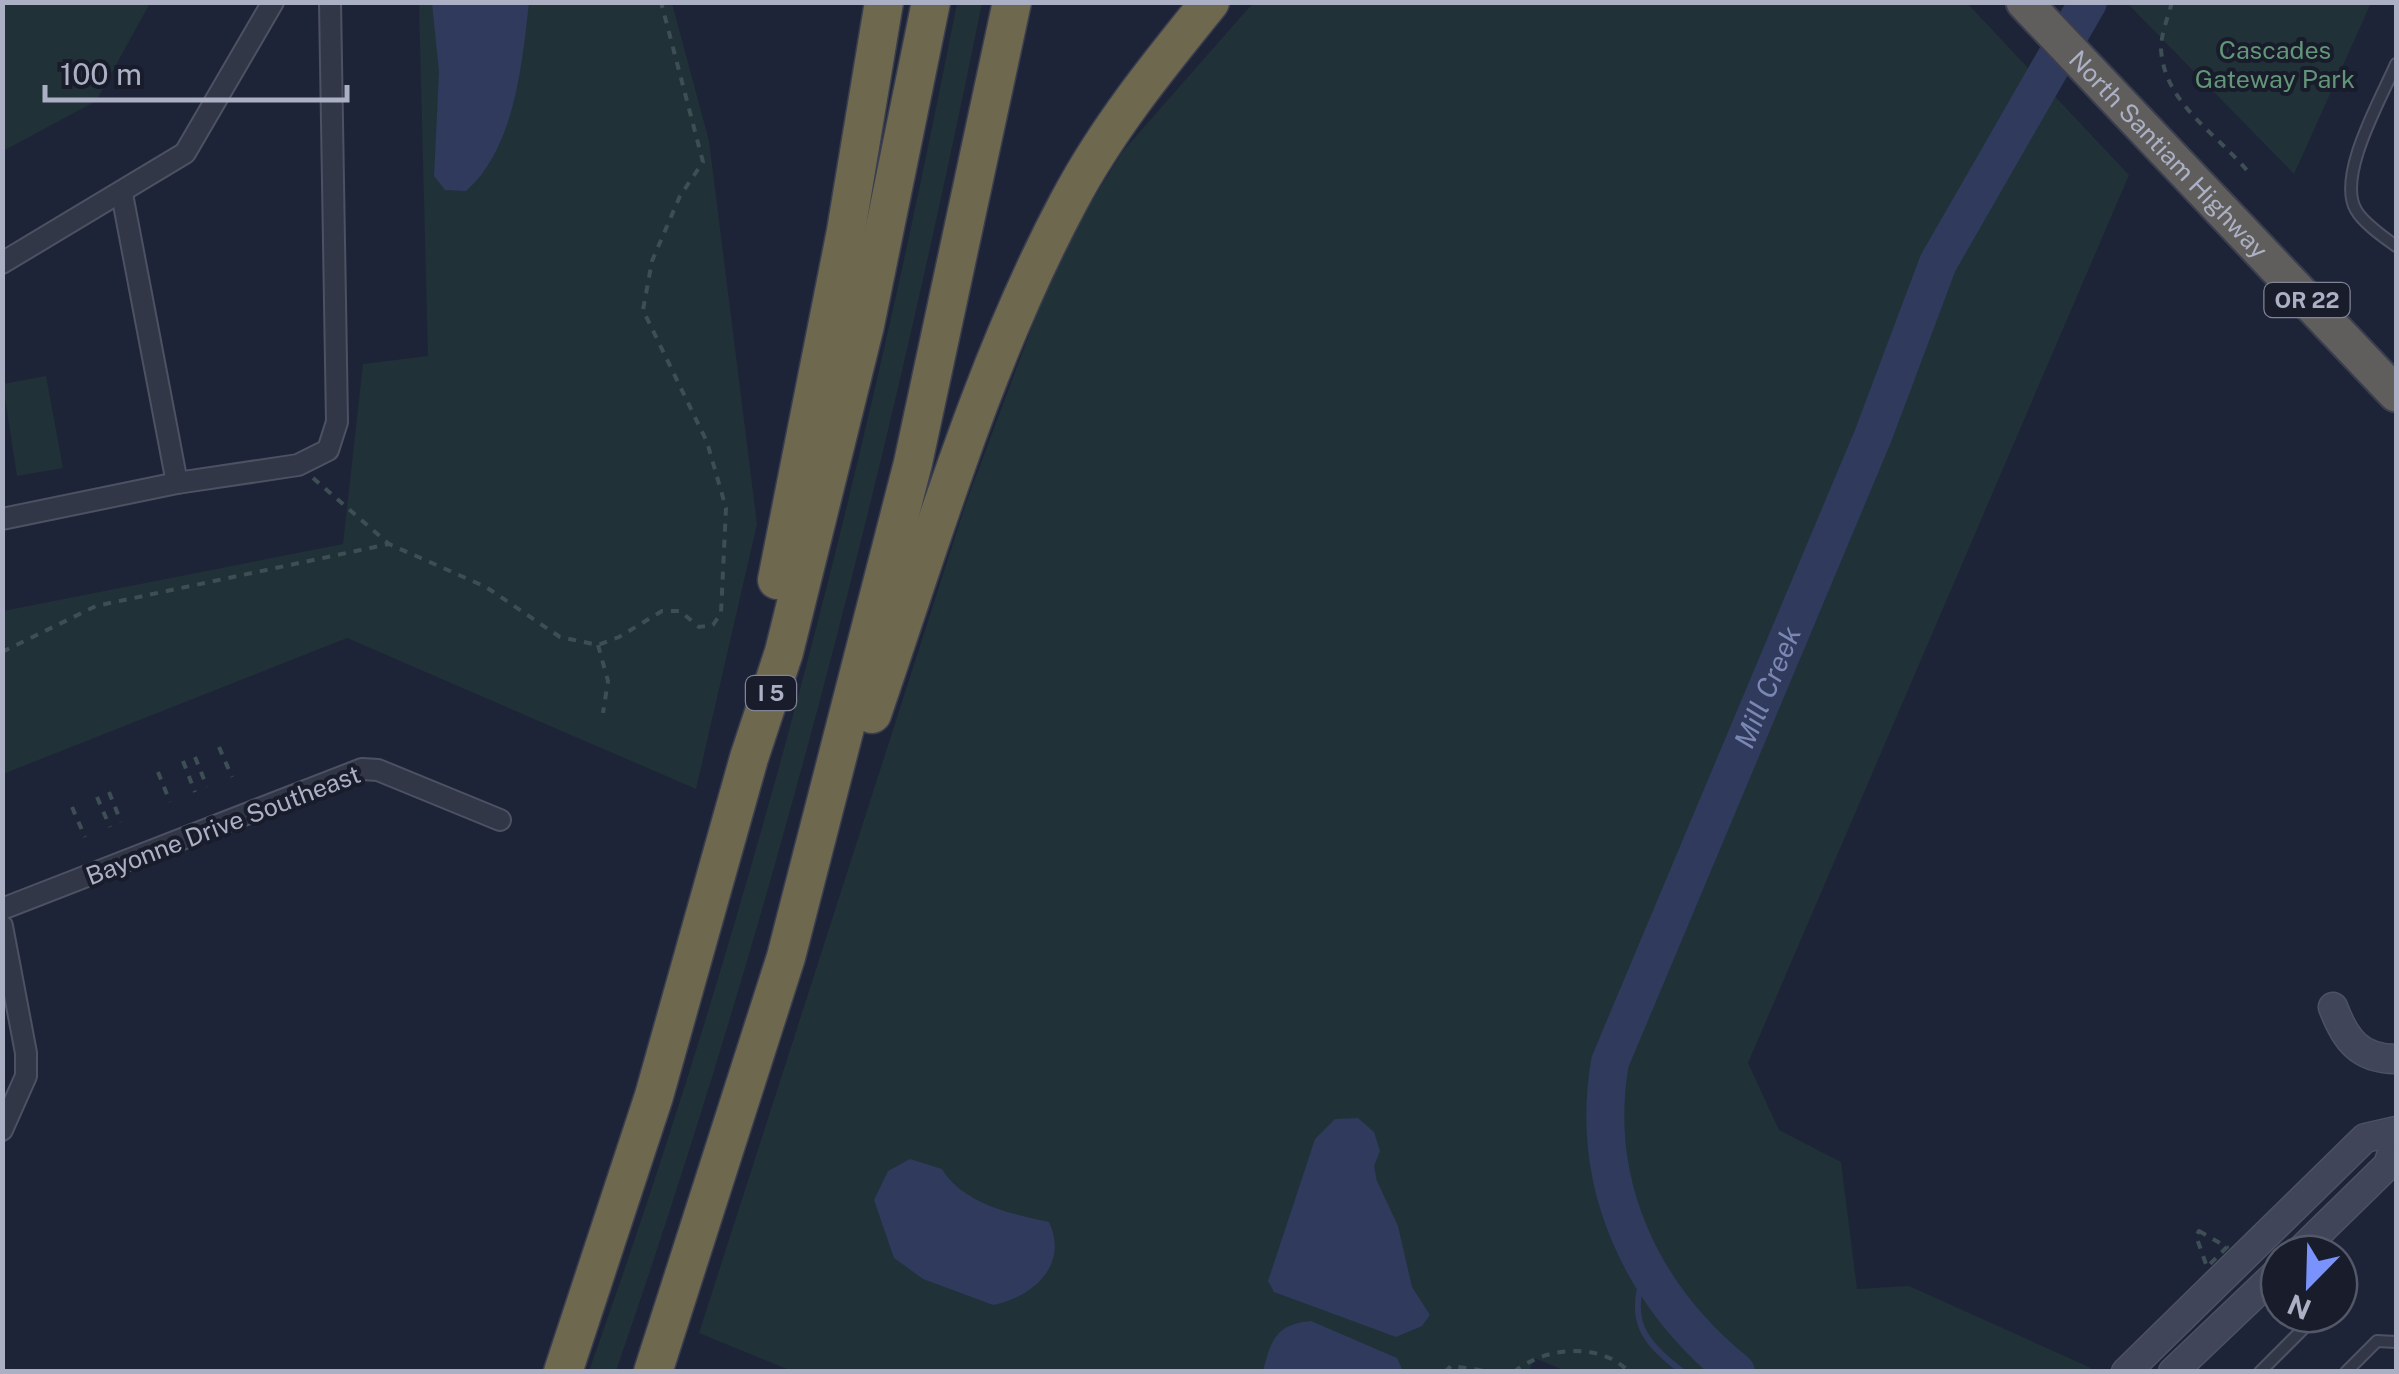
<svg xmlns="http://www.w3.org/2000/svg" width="2399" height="1374" viewBox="0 0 2399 1374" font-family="'Public Sans',sans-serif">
  <rect width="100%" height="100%" fill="#1e2437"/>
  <g fill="#203138">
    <polygon points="3,2 150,3 96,101 3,151"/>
    <polygon points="419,3 672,3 709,141 757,524 696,789 347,638 3,774 3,611 343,544 363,364 428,356"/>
    <path d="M957,3H982C888,467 771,923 616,1371H589C748,926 867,466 957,3Z"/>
    <polygon points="1253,3 1967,3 2129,175 1748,1063 1779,1130 1841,1162 1857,1289 1909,1286 2091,1368 2087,1371 1569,1372 1534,1358 1529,1372 794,1372 699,1333 966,503 1038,311 1078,223 1123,151"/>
    <polygon points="2127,3 2371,3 2294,174"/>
    <polygon points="46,376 63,468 17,476 3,384"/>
  </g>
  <g fill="#2f3a5d">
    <path d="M432,3H529C522,64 515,148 466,191L445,190L434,176L439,72Z"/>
    <polygon points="1358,1118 1374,1132 1380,1151 1374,1166 1377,1181 1398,1226 1412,1287 1430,1315 1422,1326 1396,1337 1274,1292 1268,1281 1315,1139 1335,1119"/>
    <path d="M910,1159L942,1169C963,1204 1012,1214 1049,1222C1069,1264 1034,1297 993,1305L923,1279L894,1258L874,1200L888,1171Z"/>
    <path d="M1311,1321L1397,1358L1403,1371H1263C1271,1340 1276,1324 1311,1321Z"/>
  </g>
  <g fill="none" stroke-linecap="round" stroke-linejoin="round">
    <path stroke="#2f3a5d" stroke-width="6" d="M1645,1272C1627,1320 1643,1342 1683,1372"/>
    <path stroke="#2f3a5d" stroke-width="38" id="s1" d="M1736,1372C1641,1295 1589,1184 1610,1062L1873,436L1938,263L2088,2"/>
    <g stroke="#4d5162" stroke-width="14">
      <g id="service">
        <path d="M2396,64C2382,97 2336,176 2356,210C2363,223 2385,238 2396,246"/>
        <polyline points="2260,1372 2313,1319"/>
        <polyline points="2346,1372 2377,1341 2396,1342"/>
      </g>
    </g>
    <g stroke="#4d5162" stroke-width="24">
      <g id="minor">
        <polyline points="122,194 177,483"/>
        <polyline points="2,263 185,153 273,2"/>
        <polyline points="2,519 177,483 298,465 328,450 337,422 330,2"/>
        <polyline points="2,909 362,769 378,770 500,820"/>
        <polyline points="2,926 26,1053 26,1076 2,1130"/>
      </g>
    </g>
    <g stroke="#4d5162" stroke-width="31">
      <g id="secondary">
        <path d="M2333,1007C2345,1039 2359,1059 2396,1059"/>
        <polyline points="2297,1254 2388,1165 2396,1141"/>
        <polyline points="2126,1372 2365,1138 2396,1131"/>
        <polyline points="2173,1372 2279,1271"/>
      </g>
    </g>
    <g stroke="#3a3e4f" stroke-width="39">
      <g id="trunk">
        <path id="s2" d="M2024,2L2396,394"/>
      </g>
    </g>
    <g stroke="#3a3e4f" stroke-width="41">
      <g id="motorway">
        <polyline points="777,580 846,231 884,2"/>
        <path d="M872,714C931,543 983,362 1069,201C1107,129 1158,66 1210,2"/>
        <polyline points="563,1372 654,1096 749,758 784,652 865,325 931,2"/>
        <polyline points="653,1372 786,957 913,463 1012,2"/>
      </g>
    </g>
    <g stroke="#3e4e55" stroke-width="4" stroke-dasharray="8 8" stroke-linecap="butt">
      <path d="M2172,2C2168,17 2161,34 2161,49C2164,104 2218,134 2250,174"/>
      <polyline points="313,478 389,544"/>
      <polyline points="598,645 608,681 603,713"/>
      <polyline points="2,652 96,606 389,544 486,587 560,637 598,645 619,637 662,611 680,611 699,627 713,625 721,613 726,508 707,442 643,310 652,261 680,196 703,162 661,2"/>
      <polyline points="219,747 232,777"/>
      <polyline points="195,757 207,787"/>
      <polyline points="183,761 195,792"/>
      <polyline points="158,772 170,802"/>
      <polyline points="109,792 121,822"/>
      <polyline points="97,797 110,827"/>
      <polyline points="72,807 85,837"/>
      <polygon points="2199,1231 2227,1247 2207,1267 2196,1236"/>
      <polyline points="1445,1372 1451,1366 1493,1372"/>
      <path d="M1514,1372C1544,1347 1600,1341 1629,1372"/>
    </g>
    <use href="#service" stroke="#323747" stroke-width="10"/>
    <use href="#minor" stroke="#323747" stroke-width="20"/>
    <use href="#secondary" stroke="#40455a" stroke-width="28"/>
    <use href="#trunk" stroke="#5f5e5c" stroke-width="35"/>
    <use href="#motorway" stroke="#6e684f" stroke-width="38"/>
  </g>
  <g text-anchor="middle" stroke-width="8" stroke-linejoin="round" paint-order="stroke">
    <g fill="#181c2b" stroke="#808496" stroke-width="2.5">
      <rect x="2264.5" y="283" width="85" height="34" rx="8"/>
      <rect x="746" y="676" width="50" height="34" rx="8"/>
    </g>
    <g font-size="22" font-weight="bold" fill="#acb0c4">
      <text x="2307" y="308">OR 22</text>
      <text x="771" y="701">I 5</text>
    </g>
    <g font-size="25" fill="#639578" stroke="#181c2b">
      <text x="2275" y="59">Cascades<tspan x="2275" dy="29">Gateway Park</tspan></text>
    </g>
    <g font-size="25" fill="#acb0c4" stroke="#181c2b">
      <text dy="9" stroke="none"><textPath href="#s2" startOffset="210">North Santiam Highway</textPath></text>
      <text transform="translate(223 825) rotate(-21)" y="9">Bayonne Drive Southeast</text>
    </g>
    <g font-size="28" font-style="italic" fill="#7a87b2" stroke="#181c2b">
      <text dy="10" stroke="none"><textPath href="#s1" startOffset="758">Mill Creek</textPath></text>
    </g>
  </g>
  <rect width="2399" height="1374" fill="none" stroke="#acb0c4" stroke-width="10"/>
  <g transform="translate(2309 1284) rotate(203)"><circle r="48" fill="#181c2b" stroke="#535768" stroke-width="2.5"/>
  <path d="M0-8L18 38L0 25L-18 38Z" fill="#7a92fc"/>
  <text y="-15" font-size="28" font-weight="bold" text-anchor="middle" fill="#acb0c4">N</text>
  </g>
  <path d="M45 85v15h302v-15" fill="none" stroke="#acb0c4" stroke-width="5"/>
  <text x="60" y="85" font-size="30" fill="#acb0c4" stroke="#181c2b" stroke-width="8" paint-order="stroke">100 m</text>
</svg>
